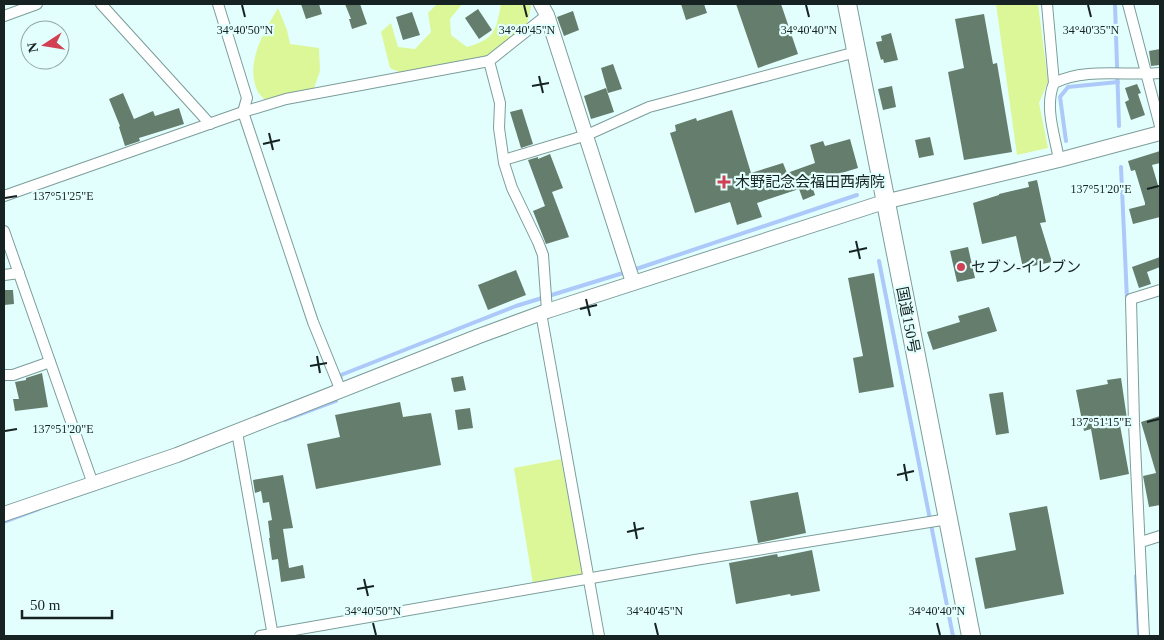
<svg xmlns="http://www.w3.org/2000/svg" width="1164" height="640" viewBox="0 0 1164 640" font-family="'Times New Roman','Noto Sans JP',serif">
  <rect width="100%" height="100%" fill="#e3fffd"/>
  <g fill="#dcf797">
    <path d="M437,4H462L450,19L451,35L467,47C495,39 496,31 501,4H530L531,7L525,34L489,61L408,76L390,68L381,32L391,23L398,47L415,49L431,32L428,13Z"/>
    <polygon points="996,4 1038,4 1048,82 1039,103 1048,148 1017,155"/>
    <path d="M278,8L287,30L290,44L319,48L320,71L312,94L268,104C265,100 261,96 258,92C244,64 264,32 278,8Z"/>
    <polygon points="561,459 583,575 533,584 514,468"/>
  </g>
  <g fill="none" stroke-linecap="round" stroke-linejoin="round">
    <g stroke="#acc9fa" stroke-width="4">
      <polyline points="1115,4 1119,126"/>
      <polyline points="1066,141 1060,97 1068,87 1118,82"/>
      <polyline points="1121,167 1127,299"/>
      <polyline points="879,261 953,636"/>
      <polyline points="340,380 341,375 516,306 636,269 857,195"/>
      <polyline points="285,420 336,401 337,395"/>
      <polyline points="4,522 39,509"/>
      <polyline points="1136,576 1139,636"/>
    </g>
  </g>
  <g fill="#657d6d">
    <polygon points="301,4 319,4 322,14 306,19"/>
    <polygon points="345,4 360,4 367,24 352,29 349,19 351,19"/>
    <polygon points="681,4 704,4 707,13 686,20"/>
    <polygon points="736,4 781,4 798,54 758,68"/>
    <polygon points="478,9 492,30 479,39 465,18"/>
    <polygon points="573,11 579,30 564,36 557,17"/>
    <polygon points="412,12 420,35 403,40 396,17"/>
    <polygon points="984,14 993,64 997,63 1012,152 964,160 948,72 964,68 955,19"/>
    <polygon points="891,33 898,60 884,63 883,59 881,60 876,42 882,41 881,36"/>
    <polygon points="1160,49 1160,65 1151,66 1149,51"/>
    <polygon points="613,64 622,89 608,93 601,68"/>
    <polygon points="1137,84 1141,93 1138,94 1145,115 1131,120 1125,102 1129,100 1125,88"/>
    <polygon points="892,86 896,107 883,110 878,89"/>
    <polygon points="606,88 614,112 591,119 584,96"/>
    <polygon points="123,93 134,119 153,111 155,116 179,108 184,124 139,138 140,141 125,146 119,127 120,126 109,99"/>
    <polygon points="522,109 533,144 521,148 510,112"/>
    <polygon points="732,110 751,173 783,163 787,173 815,163 810,145 823,141 825,146 850,139 858,168 835,175 837,182 813,189 815,195 803,200 799,189 757,203 762,217 737,225 730,202 695,213 670,133 676,131 675,125 696,118 697,121"/>
    <polygon points="930,137 934,155 919,158 915,140"/>
    <polygon points="1160,151 1160,163 1152,165 1160,192 1160,217 1133,224 1129,209 1145,205 1145,203 1135,170 1131,171 1128,161"/>
    <polygon points="550,154 563,188 552,192 569,237 546,244 533,211 545,206 528,160 538,157 538,159"/>
    <polygon points="1037,180 1046,222 1040,223 1052,262 1023,268 1016,236 982,244 973,203 999,195 999,194 1029,187 1028,182"/>
    <polygon points="968,247 975,278 957,282 950,251"/>
    <polygon points="1160,257 1160,267 1147,272 1151,284 1139,288 1132,267"/>
    <polygon points="516,270 526,295 488,310 478,285"/>
    <polygon points="874,273 894,387 859,393 853,358 863,356 848,278"/>
    <polygon points="4,290 13,290 14,304 4,305"/>
    <polygon points="989,307 997,331 933,350 927,332 960,322 958,316"/>
    <polygon points="42,373 48,407 15,411 13,399 19,399 15,382 26,380 26,378"/>
    <polygon points="463,376 466,390 454,392 451,378"/>
    <polygon points="1121,378 1127,419 1119,420 1129,474 1100,480 1091,429 1084,431 1076,390 1108,384 1107,380"/>
    <polygon points="1003,392 1009,433 996,435 989,394"/>
    <polygon points="400,402 403,417 431,413 441,465 316,489 307,444 340,437 335,415"/>
    <polygon points="470,408 473,428 458,430 455,410"/>
    <polygon points="1160,416 1160,505 1149,507 1143,476 1156,473 1141,422"/>
    <polygon points="283,475 293,528 283,529 289,568 303,565 305,578 281,582 278,559 272,560 269,538 270,538 268,521 272,520 269,502 263,503 261,491 255,493 253,480"/>
    <polygon points="798,492 806,533 758,543 750,501"/>
    <polygon points="1047,506 1064,594 985,609 975,558 1016,550 1009,513"/>
    <polygon points="812,550 820,591 791,596 790,594 736,604 729,563 777,554 778,557"/>
  </g>
  <g fill="none" stroke-linecap="round" stroke-linejoin="round">
    <g stroke="#7c9d9b" stroke-width="12">
      <g id="street">
        <polyline points="101,4 210,124"/>
        <polyline points="218,4 247,98 243,112 313,322 341,391"/>
        <polyline points="1047,4 1054,83"/>
        <polyline points="1128,4 1160,126"/>
        <polyline points="4,16 37,4"/>
        <polyline points="504,160 587,135 649,107 856,52"/>
        <path d="M1059,160C1055,136 1044,107 1054,83C1085,67 1127,76 1160,73"/>
        <polyline points="4,196 243,112 286,99 489,61"/>
        <polyline points="4,231 93,484"/>
        <polyline points="4,275 19,273"/>
        <polyline points="547,311 543,255 538,242 512,188 504,163 499,128 500,103 489,61 547,15"/>
        <polyline points="541,313 599,636"/>
        <polyline points="4,375 13,375 50,362"/>
        <polyline points="237,432 273,636"/>
        <polyline points="1141,542 1160,536"/>
        <polyline points="260,636 695,560 948,519"/>
        <polyline points="1144,636 1134,423 1131,299 1160,290"/>
      </g>
    </g>
    <g stroke="#7c9d9b" stroke-width="16">
      <g id="secondary">
        <polyline points="541,4 547,15 633,282"/>
        <polyline points="4,514 177,455 479,336 547,311 884,202 1059,160 1160,133"/>
      </g>
    </g>
    <g stroke="#7c9d9b" stroke-width="20">
      <polyline id="highway" points="847,4 971,636"/>
    </g>
    <use href="#street" stroke="#fff" stroke-width="10"/>
    <use href="#secondary" stroke="#fff" stroke-width="14"/>
    <use href="#highway" stroke="#fff" stroke-width="18"/>
  </g>
  <path fill="none" stroke="#162322" stroke-width="2" d="M242,5L245,17M524,5L527,17M806,5L809,17M1088,5L1091,17M539,76L543,93M532,86L549,83M269,133L273,150M263,144L280,140M1147,189L1159,186M5,198L17,196M856,241L860,259M849,252L867,248M586,299L590,316M580,309L597,305M317,356L320,373M310,366L327,363M1147,422L1159,419M5,431L17,429M904,464L907,481M897,475L914,471M634,522L637,539M627,532L644,528M364,579L368,596M357,589L374,586M373,623L376,635M655,623L658,635M937,623L940,635"/>
  <g fill="#d14153" stroke="#e3fffd" stroke-width="2">
    <path d="M721.5 174.5h5v5h5v5h-5v5h-5v-5h-5v-5h5z"/>
    <circle cx="961" cy="267" r="5"/>
  </g>
  <g text-anchor="middle" stroke-width="4.5" stroke-linejoin="round" paint-order="stroke">
    <g font-size="15" fill="#162322" stroke="#e3fffd" text-anchor="start">
      <text x="735" y="187">木野記念会福田西病院</text>
      <text x="971" y="272">セブン-イレブン</text>
    </g>
    <g font-size="15" fill="#162322" stroke="#e3fffd">
      <text transform="translate(908 320) rotate(79)" y="5">国道150号</text>
    </g>
  </g>
  <g font-size="12" text-anchor="middle" fill="#162322" stroke="#e3fffd" stroke-width="4.5" stroke-linejoin="round" paint-order="stroke">
    <text x="245" y="34">34°40'50"N</text>
    <text x="527" y="34">34°40'45"N</text>
    <text x="809" y="34">34°40'40"N</text>
    <text x="1091" y="34">34°40'35"N</text>
    <text x="1101" y="193">137°51'20"E</text>
    <text x="63" y="200">137°51'25"E</text>
    <text x="1101" y="426">137°51'15"E</text>
    <text x="63" y="433">137°51'20"E</text>
    <text x="373" y="615">34°40'50"N</text>
    <text x="655" y="615">34°40'45"N</text>
    <text x="937" y="615">34°40'40"N</text>
  </g>
  <rect width="1164" height="640" fill="none" stroke="#162322" stroke-width="10"/>
  <g transform="translate(45 45) rotate(258)"><circle r="24" fill="#e3fffd" stroke="#91a7a5"/>
  <path d="M0-4L9 19L0 12L-9 19Z" fill="#d14153"/>
  <text y="-8" font-size="14" font-weight="bold" text-anchor="middle" fill="#162322">N</text>
  </g>
  <path d="M22 610v8h90v-8" fill="none" stroke="#162322" stroke-width="2.5"/>
  <text x="30" y="610" font-size="15" fill="#162322" stroke="#e3fffd" stroke-width="4" paint-order="stroke">50 m</text>
</svg>
